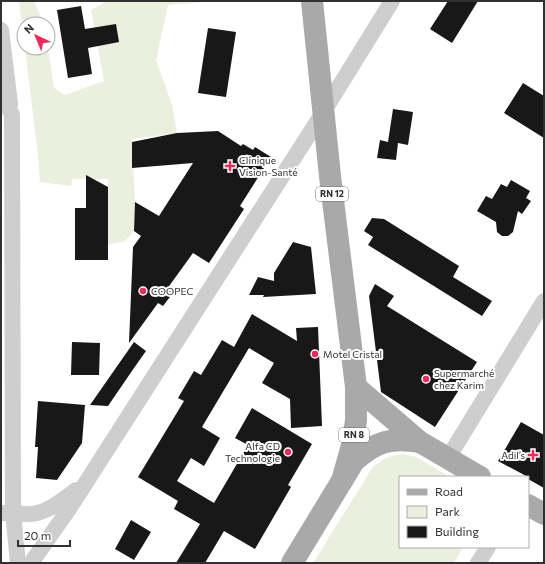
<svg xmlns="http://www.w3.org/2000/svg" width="545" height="564" viewBox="0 0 545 564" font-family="Commissioner,sans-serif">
  <rect width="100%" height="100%" fill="#fff"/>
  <g fill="#eaefde">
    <polygon points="19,1 34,1 44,24 24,24 24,41"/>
    <polygon points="104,1 213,1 168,5 156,60 172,105 177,133 132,139 135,202 134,231 125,241 108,245 108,179 72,179 71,186 40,182 38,155 25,48 48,48 54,88 65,95 104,81 91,10 104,3"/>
    <path d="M404,454L416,457L450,477H400V547H463L454,563H313L373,467C383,458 391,455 404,454Z"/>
  </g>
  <g fill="#181818">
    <polygon points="448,1 478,1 452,43 430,29"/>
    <polygon points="81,6 85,29 116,24 119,42 88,48 92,74 68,78 57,10"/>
    <polygon points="208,28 236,32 226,97 198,93"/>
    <polygon points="523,83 544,96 544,138 504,113"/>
    <polygon points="393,109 413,112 408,145 398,143 396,160 377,158 380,140 388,142"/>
    <polygon points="218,131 241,146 243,144 253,150 255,147 271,157 240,206 244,209 209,263 193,253 167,289 173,293 163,306 158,303 129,343 133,247 141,236 134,231 135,202 159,216 193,163 132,168 132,142 177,133"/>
    <polygon points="86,175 108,187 108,260 75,260 75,208 86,208"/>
    <polygon points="511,180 530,191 526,198 531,201 522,214 518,211 513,232 508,236 502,236 497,232 496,222 477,211 486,196 492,199 501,184 507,187"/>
    <polygon points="372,218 384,219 459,266 453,277 492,301 482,316 368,245 373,237 364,231"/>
    <polygon points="293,242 311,247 316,294 263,297 264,295 249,295 258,277 274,281 274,273"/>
    <polygon points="375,284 394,296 387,306 477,362 435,427 381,392 369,296"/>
    <polygon points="252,314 297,341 296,328 318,327 322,426 291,428 290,399 262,383 274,363 249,348 202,427 220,438 204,466 191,458 177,481 214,503 248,445 235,438 252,408 312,444 288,485 291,487 255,549 224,531 205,563 176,563 200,524 174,509 178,501 138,477 184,401 178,398 194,371 201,375 222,340 234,347"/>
    <polygon points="72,342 100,343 99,375 71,375"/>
    <polygon points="134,342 146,351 134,368 108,406 90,405"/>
    <polygon points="38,401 85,405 82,443 57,480 36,478 38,447 35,447"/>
    <polygon points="521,422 544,435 544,488 528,479 528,477 498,461"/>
    <polygon points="131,520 151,532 134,560 115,549"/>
  </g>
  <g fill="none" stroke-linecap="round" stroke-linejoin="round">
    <g stroke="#cecece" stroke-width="16">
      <polyline points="1,30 10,104"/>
      <polyline points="1,91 12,115 13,513 18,563"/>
      <polyline points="448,458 544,301"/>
      <path d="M1,513C11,513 20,514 29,514C46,514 63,500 76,490"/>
      <polyline points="31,563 69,509 324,111 392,1"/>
      <polyline points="478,563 488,547"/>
    </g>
    <g stroke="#a9a9a9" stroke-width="22">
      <polyline points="312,1 330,176 356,387 356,420 353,442 342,481"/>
      <polyline points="356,387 420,442 480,477"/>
      <polyline points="528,505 544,514"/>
      <path d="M292,563L354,461C377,441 391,437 420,442"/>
    </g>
  </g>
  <g fill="#f4275b" stroke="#fff" stroke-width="1.5">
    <path d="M228 160h4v4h4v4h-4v4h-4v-4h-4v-4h4z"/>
    <circle cx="143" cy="291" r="4"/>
    <circle cx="315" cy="354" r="4"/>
    <circle cx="426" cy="379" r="4"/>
    <circle cx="288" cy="452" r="4"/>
    <path d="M531 449h4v4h4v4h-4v4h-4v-4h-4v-4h4z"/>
  </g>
  <g text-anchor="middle" stroke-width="4" stroke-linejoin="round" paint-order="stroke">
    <g fill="#fff" stroke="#6f6f6f" stroke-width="1">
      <rect x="316" y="187" width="32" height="14" rx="3"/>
      <rect x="339" y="428" width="30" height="14" rx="3"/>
    </g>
    <g font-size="9" font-weight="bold" fill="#313131">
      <text x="332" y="197">RN 12</text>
      <text x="354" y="438">RN 8</text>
    </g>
    <g font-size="10" fill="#313131" stroke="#fff" text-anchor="start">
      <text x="239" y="164">Clinique<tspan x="239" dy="12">Vision-Santé</tspan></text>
      <text x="151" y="295">COOPEC</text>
      <text x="323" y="358">Motel Cristal</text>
      <text x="434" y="377">Supermarché<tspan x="434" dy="12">chez Karim</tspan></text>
      <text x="280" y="450" text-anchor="end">Alfa CD<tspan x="280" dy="12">Technologie</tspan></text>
      <text x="525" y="459" text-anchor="end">Adil’s</text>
    </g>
  </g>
  <rect width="545" height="564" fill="none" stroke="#313131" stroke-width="4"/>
  <rect x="399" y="476" width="130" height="72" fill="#ffffff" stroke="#adadad"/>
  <rect x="407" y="489" width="20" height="6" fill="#a9a9a9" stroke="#adadad"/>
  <text x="435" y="496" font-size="12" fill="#313131">Road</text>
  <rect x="407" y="506" width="20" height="12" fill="#eaefde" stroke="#adadad"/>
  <text x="435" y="516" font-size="12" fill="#313131">Park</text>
  <rect x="407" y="526" width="20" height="12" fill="#181818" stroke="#adadad"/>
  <text x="435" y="536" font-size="12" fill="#313131">Building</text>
  <g transform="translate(36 36) rotate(316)"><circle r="19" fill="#ffffff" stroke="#adadad"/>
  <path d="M0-3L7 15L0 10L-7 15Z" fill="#f4275b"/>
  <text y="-6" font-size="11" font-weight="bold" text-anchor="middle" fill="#313131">N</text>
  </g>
  <path d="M18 540v6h52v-6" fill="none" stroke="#313131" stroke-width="2"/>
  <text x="24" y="540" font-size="12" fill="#313131" stroke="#ffffff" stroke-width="3" paint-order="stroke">20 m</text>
</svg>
